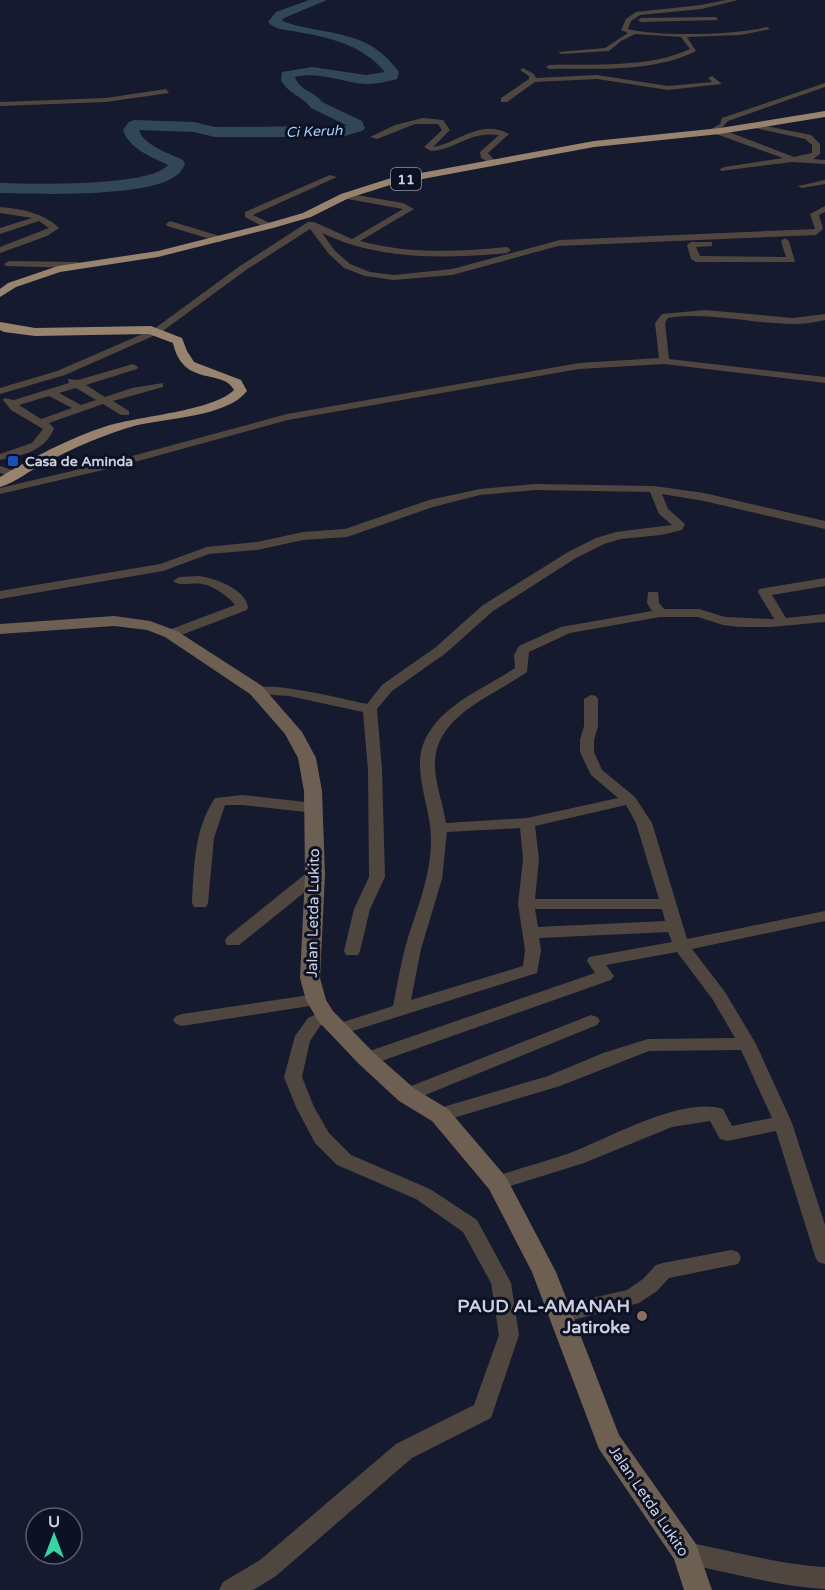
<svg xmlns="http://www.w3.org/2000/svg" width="825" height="1590" viewBox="0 0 825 1590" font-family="'Varela Round',sans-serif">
  <rect width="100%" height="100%" fill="#151a2e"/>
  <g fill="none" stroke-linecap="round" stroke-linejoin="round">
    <path fill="#314759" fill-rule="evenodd" d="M309,0H327L284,18L282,21C327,37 367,27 399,72L397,79C386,82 376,84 365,84C342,82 317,71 295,77C300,91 314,91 322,102L362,121L365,128L362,131L341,137H215L194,132L139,130C143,145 169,153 183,160L185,164C183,168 181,172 177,175C149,198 38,194 0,193V183C30,184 151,187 168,165C152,157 129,149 123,130L129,122L134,120L194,122L215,127L348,126L311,108C303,96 289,95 281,80L282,72L312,67L366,75L385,72C362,45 332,38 298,32C287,30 275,30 268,22L276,12Z"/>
    <g fill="#4f473f" fill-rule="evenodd">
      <path d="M726,0H738L701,9L640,15L631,21L628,29C660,37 735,35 767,27L770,29L741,35L687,37L696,51C653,73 596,68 549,69L546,67L549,65C592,64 651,68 690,49L681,37L635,34L621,41L609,51L561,54L558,52L605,48L628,33L621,30L626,19L636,12L701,5Z"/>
      <polygon points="716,17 718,20 641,22 638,20 641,18"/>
      <polygon points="523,68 534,74 536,78 597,75 668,86 712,82 708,78 712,76 722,84 668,90 597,79 535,82 507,102 501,102 501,98 529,79 529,76 520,70"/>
      <polygon points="825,83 825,87 728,121 721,129 794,157 812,153 812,145 805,139 750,127 750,123 811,135 820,144 820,154 813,159 825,160 825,164 792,162 721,171 720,169 724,167 783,158 713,133 711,129 720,124 722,118"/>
      <polygon points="166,89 169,93 106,102 0,106 0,102 106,98"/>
      <path d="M423,118L443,120L450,130L433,147C458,143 480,118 509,134L488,153L497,163L493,165L481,158L480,152L499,135C468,131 458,149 431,151L424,147L442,130L438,124H415L377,139L370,137L395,125Z"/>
      <polygon points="330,175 337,177 253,215 272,224 272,228 266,228 245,217 245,212"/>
      <polygon points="825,180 825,184 802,188 798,186"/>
      <path d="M345,193L403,203L414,209L360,241C408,254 458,252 507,247L511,250L507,253C445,259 378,260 322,233L335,251L350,264L370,272L394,275L452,269L560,240L815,229L810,214L825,206V212L819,215L823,229L816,235L558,246L452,275L394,280L365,276L344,268L329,254L310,229L246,270L160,333L65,375L0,394V388L57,371L154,329L240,266L308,222H314L352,239L403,209L342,198V194Z"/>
      <path d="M0,207C22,209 44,213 59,228L47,236L0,253V247L49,228L39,221L0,234V228L32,218L0,213Z"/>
      <polygon points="170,221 223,237 224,239 220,242 167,226 166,224"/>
      <polygon points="785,238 789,241 795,262 696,262 691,259 687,245 691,242 712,242 712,246 696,247 700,256 786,257 781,241"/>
      <polygon points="9,261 78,262 83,265 78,268 6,266 4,264"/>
      <path d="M705,310L793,318L825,314V320C779,333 719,309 668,318L665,323L669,359L825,377V383L664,364L579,369L288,420L116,467L0,494V488L110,462L287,414L579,363L659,358L655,323L662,314Z"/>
      <path d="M133,364L138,367L137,369L86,385L105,397L132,388L163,383V387L113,401L129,411V415H121L103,404L49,423L54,428C45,452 22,455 0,460V454L32,443L43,429L11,410L3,400L4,398L14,400L69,383L68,379L78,380ZM76,388L96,400L81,405L59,393ZM49,396L72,408L41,419L19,405Z"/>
      <polygon points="0,466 18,472 20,474 14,477 0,473"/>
      <path d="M535,484L654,486L704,493L825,521V529L704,501L662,494L668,509L685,524L682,530L661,535L621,539L604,544L576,558L493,611L446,653L392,691L377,709L382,770L385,877L370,909L360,951L358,955H346L344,951L354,909L369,877L368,770L363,712L289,696L256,694L249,690C261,678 347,700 367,704L382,685L436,647L483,605L568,552L596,538L616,532L672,525L659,514L650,492L535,490L480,495L433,507L347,537L303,540L257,550L209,554L163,571L0,599V591L160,564L207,547L257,542L303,532L345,529L429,500L480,489Z"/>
      <path d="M199,576C215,578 245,589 248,607L247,610L176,637H166L164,634L166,631L235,605C228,596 214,586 202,584C192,582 180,587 173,581L179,577Z"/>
      <path d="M825,578V586L772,595L786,618L825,614V622L771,627H739L723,625L698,617H660L570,633L529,652L527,672C492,697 432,716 435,768C436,786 443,804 446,823L527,818L618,798L591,775L580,752V740L584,726V699L591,695L596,696L598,699V726L594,740V752L602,770L635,797L652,823L687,939L825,911V921L692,949L725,992L756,1044L792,1123L825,1225V1264L818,1262L815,1256L776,1131L727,1141L720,1139L710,1121L672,1127L584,1163L498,1190L491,1188L488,1183L491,1178C517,1169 544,1162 570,1153C610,1138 681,1096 723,1109L732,1126L772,1118L741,1050L649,1051L560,1086L440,1122L433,1120L431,1115L433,1110L548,1076L603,1053L648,1039L735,1038L713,1000L677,952L606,965L614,976L611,980L373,1064L367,1065L361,1064L358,1059L361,1054L595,973L587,961L589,957L672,942L668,932L539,938L541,950L537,973L343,1034L337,1036L331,1034L328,1030L331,1026L393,1006C397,987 400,967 405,948C415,913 431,878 431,841C432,806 408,767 428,734C447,702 486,688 515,668L514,655L519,646L561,627L652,611L647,603L648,592H658L659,603L664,609H699L725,617L771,619H774L758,592L759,589ZM626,805L636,823L659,899H535L539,859L535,826ZM520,828L523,859L518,904L525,950L523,966L411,1000L421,949L442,879L447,832ZM535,909H662L665,921L538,927Z"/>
      <path d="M242,795L314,803L322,808L314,813L242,805H225L214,838L208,903L206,907H194L192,903C194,867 194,829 215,798Z"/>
      <polygon points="315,870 321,871 323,875 321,879 239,945 227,945 225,941 227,937 309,871"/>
      <polygon points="316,994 322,996 325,1000 322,1004 182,1026 176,1024 173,1020 176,1016 182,1014"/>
      <polygon points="325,1010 331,1012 334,1016 331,1020 320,1026 310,1041 302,1077 314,1107 329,1133 351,1155 430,1189 477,1220 511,1283 519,1335 491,1418 412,1458 276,1576 253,1590 219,1590 223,1582 260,1560 396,1444 474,1405 499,1335 491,1283 463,1232 416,1199 337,1165 315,1143 296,1107 284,1077 295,1036 308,1018"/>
      <polygon points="591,1015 597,1017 600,1021 597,1025 413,1100 407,1102 401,1100 398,1095 401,1090"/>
      <polygon points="731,1250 738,1252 741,1258 738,1264 669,1278 657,1291 639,1303 561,1323 554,1320 551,1314 554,1308 561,1305 627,1290 643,1279 656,1265 663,1263"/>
      <path d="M686,1542C732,1551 778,1564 825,1567V1589C778,1586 732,1573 686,1564L678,1561L674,1553L678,1545Z"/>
    </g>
    <polygon fill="#6d5f52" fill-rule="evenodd" points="114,616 150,621 177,631 262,686 302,732 316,758 322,791 325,875 320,978 326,1000 333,1011 375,1054 415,1089 448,1109 506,1177 556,1272 619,1435 696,1544 712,1590 684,1590 674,1559 599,1449 532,1272 489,1189 432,1121 399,1101 359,1064 318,1021 306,1000 300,978 305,875 304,791 298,758 285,734 250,694 165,637 147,630 114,626 0,634 0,624"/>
    <g fill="#98836e" fill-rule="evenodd">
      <polygon points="825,111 825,117 720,134 594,147 390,185 349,198 311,217 273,228 158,257 60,272 16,287 0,297 0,289 8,283 58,266 158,251 265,224 303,213 341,194 388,179 594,141 720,128"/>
      <path d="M0,322L35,328L151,326L182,338L187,351L194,362L241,380L247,391C227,417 166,418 134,426C103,435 73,448 45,463C30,470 15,483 0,487V477C34,457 69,438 107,426C139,416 213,411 234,390C223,368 183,388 173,343L149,334L35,336L4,332L0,330Z"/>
    </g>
  </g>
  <rect fill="#1a4fb4" stroke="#0c1124" stroke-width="2" x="7" y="455" width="12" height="12" rx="3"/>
  <circle fill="#8d6e63" stroke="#0c1124" stroke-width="2" cx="642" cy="1316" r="6"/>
  <g text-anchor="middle" stroke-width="6" stroke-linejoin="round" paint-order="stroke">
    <g font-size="14" font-style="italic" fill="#a6d2f9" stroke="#0c1124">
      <text transform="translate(314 131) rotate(-2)" y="5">Ci Keruh</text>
    </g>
    <rect fill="#0c1124" stroke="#9397a7" stroke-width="1.5" x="391" y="168" width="30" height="22" rx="4.5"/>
    <g font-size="14" font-weight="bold" fill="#cdd1df">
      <text x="406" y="184">11</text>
    </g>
    <g font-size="14" font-weight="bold" fill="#cdd1df" stroke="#0c1124" text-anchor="start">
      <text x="25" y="466">Casa de Aminda</text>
    </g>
    <g font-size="15" fill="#cdd1df" stroke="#0c1124">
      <text transform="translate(313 913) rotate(-89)" y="5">Jalan Letda Lukito</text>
      <text transform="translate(649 1501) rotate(56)" y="5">Jalan Letda Lukito</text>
    </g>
    <g font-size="18" font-weight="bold" fill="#cdd1df" stroke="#0c1124" text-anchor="end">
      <text x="630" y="1312">PAUD AL-AMANAH<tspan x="630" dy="21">Jatiroke</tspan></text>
    </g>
  </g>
  <g transform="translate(54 1536)"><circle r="28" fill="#0c1124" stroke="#595e6f" stroke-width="1.5"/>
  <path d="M0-4.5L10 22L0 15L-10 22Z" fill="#37d4a6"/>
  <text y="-9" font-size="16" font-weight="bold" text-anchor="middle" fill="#cdd1df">U</text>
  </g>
</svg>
